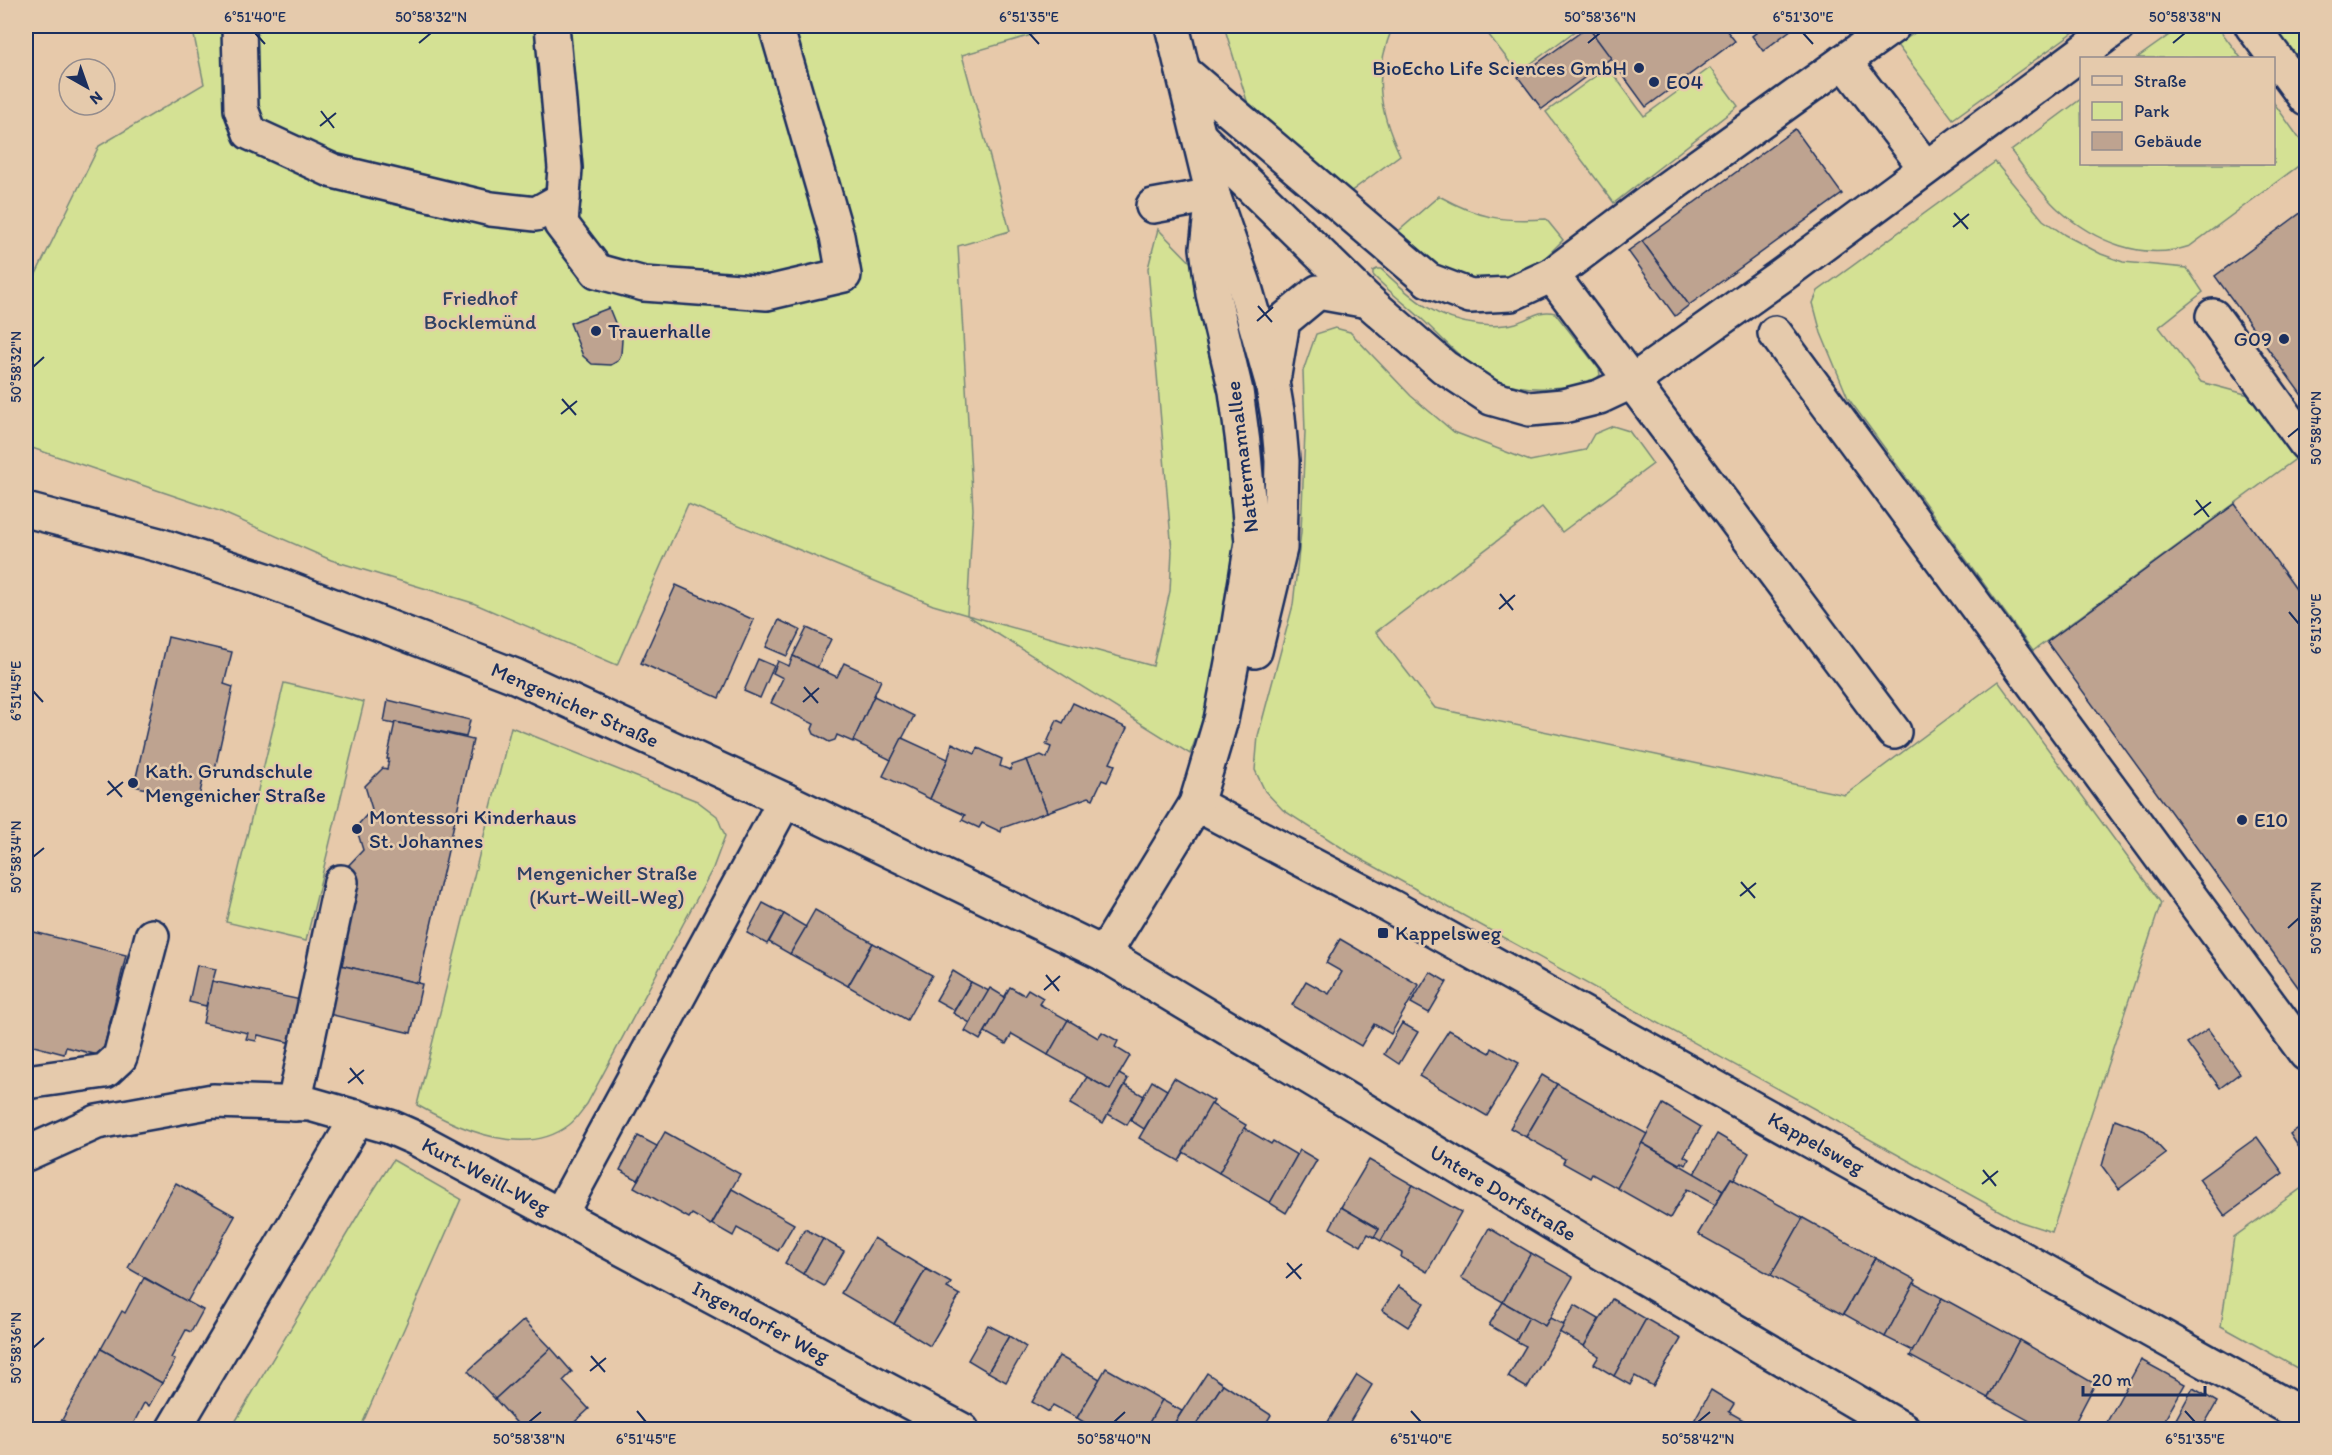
<svg xmlns="http://www.w3.org/2000/svg" width="2332" height="1455" viewBox="0 0 2332 1455" font-family="Itim,sans-serif">
  <rect width="100%" height="100%" fill="#e7c9aa"/>
  <filter id="ink" filterUnits="userSpaceOnUse"><feTurbulence type="fractalNoise" baseFrequency=".0167" numOctaves="2"/><feDisplacementMap in="SourceGraphic" scale="12" xChannelSelector="R" yChannelSelector="G"/><feConvolveMatrix kernelMatrix="1 2 1 2 8 2 1 2 1" color-interpolation-filters="sRGB"/></filter>
  <g filter="url(#ink)">
    <g fill="#d4e194" stroke="#788879" stroke-width="1.5">
      <polygon points="192,26 1063,26 962,55 1010,231 958,246 973,509 967,615 1153,666 1170,591 1172,551 1148,268 1158,229 1204,276 1235,451 1239,557 1222,668 1190,754 967,615 933,605 688,504 617,665 473,603 331,560 219,511 26,446 26,314 33,280 99,146 204,84"/>
      <path d="M1224,26H1393C1373,74 1378,109 1400,155L1350,192L1247,101Z"/>
      <polygon points="1482,26 1577,26 1579,28 1518,73"/>
      <polygon points="1925,26 2082,26 1953,119 1897,45"/>
      <polygon points="2182,26 2217,26 2241,58 2137,58"/>
      <polygon points="2272,26 2306,26 2306,74"/>
      <polygon points="1608,67 1644,116 1710,68 1738,106 1614,203 1546,112"/>
      <path d="M2081,99L2082,164H2274V103L2306,148L2305,161L2190,246C2142,262 2094,241 2058,209C2040,193 2026,170 2011,151Z"/>
      <polygon points="1995,162 2043,220 2065,235 2101,254 2123,262 2187,268 2203,292 2159,327 2201,382 2260,398 2301,455 2033,651 1848,398 1821,333 1813,303 1818,291"/>
      <path d="M1439,196C1479,218 1501,222 1546,219L1563,240L1541,262L1518,279L1459,283L1394,235Z"/>
      <path d="M1377,269H1381C1413,299 1435,320 1480,325C1491,326 1505,326 1516,323C1531,318 1540,309 1555,313L1599,369L1600,375C1592,385 1574,386 1562,387C1493,395 1469,365 1424,321C1407,305 1389,292 1373,275V271Z"/>
      <polygon points="1335,328 1350,332 1411,396 1454,432 1530,461 1585,450 1594,434 1613,426 1629,431 1653,464 1562,532 1542,507 1376,632 1435,708 1845,795 1998,681 2161,903 2052,1232 2018,1221 1350,853 1283,810 1265,791 1255,770 1258,736 1293,605 1301,532 1305,432 1303,371 1316,334"/>
      <polygon points="284,683 364,702 306,941 226,922"/>
      <path d="M511,727L697,801L717,816L725,836L713,868L587,1104C582,1110 576,1120 569,1125C525,1159 459,1129 417,1105Z"/>
      <polygon points="393,1160 461,1199 360,1429 231,1429 361,1210"/>
      <polygon points="2306,1185 2306,1373 2221,1326 2234,1237"/>
    </g>
    <g fill="#bea390" stroke="#1b2f5e" stroke-width="1.5">
      <polygon points="1587,26 1723,26 1735,41 1646,107"/>
      <polygon points="1765,26 1789,26 1792,29 1763,51 1752,36"/>
      <polygon points="1588,27 1611,58 1542,109 1518,77"/>
      <polygon points="1795,129 1842,194 1689,305 1642,241"/>
      <polygon points="2306,209 2306,401 2215,276"/>
      <polygon points="1642,241 1689,305 1675,316 1628,251"/>
      <polygon points="609,308 622,340 621,354 618,361 611,365 592,364 583,356 570,323"/>
      <polygon points="2235,504 2306,603 2306,998 2047,642"/>
      <polygon points="676,585 754,620 719,698 641,663"/>
      <polygon points="779,620 800,630 787,656 766,647"/>
      <polygon points="807,628 831,639 817,668 793,656"/>
      <polygon points="168,637 232,652 224,684 233,687 215,769 206,767 198,801 134,786"/>
      <polygon points="793,656 837,677 844,663 881,680 853,742 837,735 835,740 829,742 822,738 814,734 812,729 814,724 771,703 783,678 773,673 778,661 789,666"/>
      <polygon points="758,659 774,666 760,698 744,691"/>
      <polygon points="874,696 914,716 891,760 853,741"/>
      <polygon points="388,700 470,720 466,737 395,722 395,724 384,722"/>
      <polygon points="1073,703 1127,728 1110,763 1115,765 1107,782 1102,780 1093,799 1089,797 1047,812 1027,760 1041,755 1047,758 1051,747 1046,745 1057,720 1063,723"/>
      <polygon points="395,722 473,740 418,983 340,965 356,893 354,892 346,868 363,850 356,827 372,809 365,786 383,768 387,769 389,759 387,759"/>
      <polygon points="902,738 948,759 930,799 883,776"/>
      <polygon points="952,743 975,754 978,748 993,755 1002,759 1000,766 1010,770 1012,765 1027,760 1047,812 1002,828 1001,832 982,823 979,828 962,820 965,815 930,799 948,759"/>
      <polygon points="763,903 784,914 767,944 747,933"/>
      <polygon points="815,910 873,943 848,986 790,954"/>
      <polygon points="784,914 806,927 790,954 769,942"/>
      <polygon points="26,930 126,955 102,1056 66,1047 64,1054 26,1044"/>
      <polygon points="1340,939 1419,985 1391,1034 1374,1024 1361,1046 1292,1005 1306,981 1329,994 1342,972 1326,963"/>
      <polygon points="873,943 932,975 907,1020 848,986"/>
      <polygon points="336,964 422,984 411,1033 324,1013"/>
      <polygon points="197,965 216,969 206,1006 189,1002"/>
      <polygon points="953,971 971,982 954,1010 936,1000"/>
      <polygon points="1430,972 1447,982 1429,1013 1411,1003"/>
      <polygon points="212,981 301,1000 292,1043 258,1035 256,1041 246,1039 248,1033 203,1023"/>
      <polygon points="971,982 989,991 970,1023 953,1013"/>
      <polygon points="1010,987 1024,995 1028,989 1043,998 1039,1004 1068,1020 1048,1055 1012,1034 1006,1044 985,1032"/>
      <polygon points="990,988 1005,997 980,1040 965,1031"/>
      <polygon points="1068,1020 1098,1038 1102,1032 1118,1041 1115,1047 1130,1056 1110,1090 1048,1055"/>
      <polygon points="1402,1023 1418,1032 1399,1064 1384,1054"/>
      <polygon points="2208,1029 2240,1073 2220,1088 2187,1043"/>
      <polygon points="1449,1030 1490,1053 1492,1048 1519,1063 1487,1116 1419,1076"/>
      <polygon points="1119,1074 1128,1079 1103,1123 1070,1104 1087,1077 1110,1090"/>
      <polygon points="1542,1075 1557,1084 1526,1137 1510,1128"/>
      <polygon points="1174,1078 1214,1101 1179,1161 1139,1138"/>
      <polygon points="1152,1081 1167,1090 1144,1129 1130,1120"/>
      <polygon points="1557,1084 1647,1134 1617,1188 1592,1174 1590,1178 1563,1163 1565,1159 1526,1137"/>
      <polygon points="1125,1085 1144,1096 1127,1125 1108,1114"/>
      <polygon points="1211,1104 1246,1125 1219,1173 1183,1152"/>
      <polygon points="1663,1104 1701,1127 1684,1156 1689,1159 1686,1165 1681,1162 1679,1164 1642,1143"/>
      <polygon points="2115,1119 2145,1131 2166,1154 2119,1189 2102,1166"/>
      <polygon points="2306,1123 2306,1158 2290,1134"/>
      <polygon points="1244,1128 1271,1144 1273,1141 1297,1155 1270,1203 1219,1173"/>
      <polygon points="665,1132 740,1174 711,1225 692,1214 689,1218 634,1187"/>
      <polygon points="1717,1134 1749,1153 1734,1179 1731,1178 1723,1190 1694,1174"/>
      <polygon points="638,1136 657,1146 638,1180 620,1170"/>
      <polygon points="2257,1137 2283,1173 2225,1216 2199,1179"/>
      <polygon points="1642,1143 1723,1190 1715,1205 1687,1189 1670,1218 1617,1188"/>
      <polygon points="1300,1150 1317,1160 1286,1213 1270,1203"/>
      <polygon points="1369,1160 1413,1185 1381,1241 1374,1237 1379,1229 1341,1207"/>
      <polygon points="1731,1178 1803,1218 1771,1275 1698,1234"/>
      <polygon points="176,1183 235,1216 187,1302 128,1268"/>
      <polygon points="1413,1185 1461,1212 1427,1272 1401,1257 1402,1253 1381,1241"/>
      <polygon points="732,1189 794,1224 778,1251 737,1228 733,1236 712,1224"/>
      <polygon points="1341,1207 1379,1229 1374,1237 1368,1234 1361,1246 1330,1228"/>
      <polygon points="1803,1218 1875,1258 1843,1315 1771,1275"/>
      <polygon points="1489,1228 1531,1253 1503,1302 1461,1278"/>
      <polygon points="805,1229 823,1239 803,1274 785,1263"/>
      <polygon points="874,1238 926,1269 894,1324 841,1293"/>
      <polygon points="823,1239 844,1251 824,1286 803,1274"/>
      <polygon points="1531,1253 1573,1277 1545,1326 1503,1302"/>
      <polygon points="1875,1258 1916,1280 1885,1337 1844,1314"/>
      <polygon points="926,1269 951,1283 947,1288 960,1295 930,1346 894,1324"/>
      <polygon points="144,1278 203,1310 191,1332 186,1330 171,1358 175,1360 162,1383 101,1349 122,1311 125,1313"/>
      <polygon points="1914,1283 1942,1298 1913,1351 1885,1337"/>
      <polygon points="1398,1286 1424,1303 1408,1327 1382,1310"/>
      <polygon points="1942,1298 2019,1340 1988,1398 1910,1356"/>
      <polygon points="1612,1299 1646,1319 1614,1376 1594,1364 1599,1356 1584,1346"/>
      <polygon points="1503,1302 1529,1317 1516,1341 1489,1325"/>
      <polygon points="1575,1305 1599,1319 1584,1346 1559,1332"/>
      <polygon points="1529,1317 1545,1326 1550,1318 1564,1325 1527,1388 1508,1377 1526,1346 1516,1341"/>
      <polygon points="1646,1319 1681,1339 1653,1386 1635,1376 1630,1385 1614,1376"/>
      <polygon points="524,1320 551,1348 495,1399 468,1371"/>
      <polygon points="988,1325 1009,1336 988,1372 968,1360"/>
      <polygon points="1009,1336 1026,1347 1006,1382 988,1372"/>
      <polygon points="2019,1340 2095,1384 2071,1430 2046,1430 1988,1398"/>
      <polygon points="551,1348 572,1372 563,1381 589,1409 566,1430 523,1430 495,1399"/>
      <polygon points="101,1349 162,1383 149,1406 144,1403 130,1430 78,1430 62,1420"/>
      <polygon points="1059,1356 1100,1379 1077,1418 1053,1405 1049,1412 1032,1402"/>
      <polygon points="2141,1360 2185,1384 2159,1430 2120,1430 2107,1422"/>
      <polygon points="1106,1368 1162,1400 1145,1430 1097,1430 1077,1418"/>
      <polygon points="1207,1373 1223,1384 1193,1430 1170,1430"/>
      <polygon points="1357,1375 1372,1385 1345,1430 1323,1430"/>
      <polygon points="1223,1384 1271,1415 1262,1430 1193,1430"/>
      <polygon points="2193,1388 2217,1402 2201,1430 2192,1430 2175,1421"/>
      <polygon points="1711,1390 1734,1404 1729,1412 1761,1430 1689,1430"/>
      <polygon points="1162,1400 1182,1411 1170,1430 1145,1430"/>
      <polygon points="62,1420 78,1430 56,1430"/>
    </g>
    <g fill="none" stroke-linecap="round" stroke-linejoin="round">
      <g stroke="#1b2f5e" stroke-width="38">
        <g id="minor">
          <polyline points="239,26 241,109 250,133 333,171 491,209 536,214 563,199"/>
          <polyline points="552,26 565,168 561,224 597,271 644,284 767,293 844,275 837,236 776,26"/>
          <polyline points="1172,26 1213,195 1244,284 1272,382 1278,417 1282,461 1280,548 1255,651"/>
          <polyline points="2252,26 2306,99"/>
          <polyline points="1844,61 1925,167"/>
          <polyline points="1183,71 1428,280 1470,296 1511,294 1552,275 1665,190 1893,26"/>
          <polyline points="1200,137 1368,301 1444,367 1491,398 1530,409 1563,406 1599,397 1633,381 1782,275 2118,26"/>
          <polyline points="1153,206 1213,195"/>
          <polyline points="1552,275 1894,732"/>
          <polyline points="2213,316 2306,444"/>
          <polyline points="1775,333 2306,1054"/>
          <polyline points="1274,375 1283,321 1318,292 1368,301"/>
          <polyline points="26,510 159,545 266,580 515,676 785,800 1104,954 1609,1257 1904,1430"/>
          <polyline points="1196,804 1390,906 2306,1417"/>
          <polyline points="1104,954 1196,804 1221,720 1237,636 1252,542 1243,443 1236,391 1213,294 1207,248 1213,195"/>
          <polyline points="26,1082 105,1071 120,1057 152,936"/>
          <polyline points="294,1104 341,882"/>
          <polyline points="26,1154 97,1122 213,1101 310,1104 390,1127 415,1138 962,1430"/>
          <polyline points="560,1215 785,800"/>
          <polyline points="173,1430 358,1117"/>
        </g>
      </g>
      <use href="#minor" stroke="#e5caac" stroke-width="33"/>
    </g>
  </g>
  <path fill="none" stroke="#1b2f5e" stroke-width="2" d="M255,33L265,44M1029,33L1039,44M1803,33L1813,44M419,43L431,33M1588,43L1600,33M2173,43L2185,33M321,111L334,128M320,126L336,113M1954,213L1968,229M1953,227L1969,214M1258,306L1272,322M1257,321L1273,307M33,367L44,357M562,399L576,415M561,414L577,401M2288,437L2299,428M2196,500L2209,517M2194,515L2211,502M1500,594L1513,610M1499,609L1515,595M2289,612L2299,624M804,687L818,703M33,691L43,702M803,702L819,688M108,781L122,797M107,795L123,782M33,857L44,848M1741,882L1755,898M1740,896L1756,883M2288,928L2299,918M1046,975L1059,991M1044,990L1060,976M350,1068L363,1084M348,1083L364,1070M1983,1170L1996,1186M1982,1184L1998,1171M1287,1263L1301,1279M1286,1278L1302,1264M33,1348L44,1338M591,1356L605,1372M590,1371L606,1358M637,1411L646,1422M1411,1411L1421,1422M2185,1411L2195,1422M529,1422L541,1412M1114,1422L1125,1412M1698,1422L1710,1412"/>
  <g fill="#1b2f5e" stroke="#e5caac" stroke-width="2">
    <circle cx="1639" cy="68" r="6"/>
    <circle cx="1654" cy="82" r="6"/>
    <circle cx="596" cy="331" r="6"/>
    <circle cx="2284" cy="339" r="6"/>
    <circle cx="133" cy="783" r="6"/>
    <circle cx="2242" cy="820" r="6"/>
    <circle cx="357" cy="829" r="6"/>
    <rect x="1377" y="927" width="12" height="12" rx="3"/>
  </g>
  <g text-anchor="middle" stroke-width="5" stroke-linejoin="round" paint-order="stroke">
    <g font-size="21" fill="#1b2f5e" stroke="#e5caac" text-anchor="start">
      <text x="1627" y="75" text-anchor="end">BioEcho Life Sciences GmbH</text>
      <text x="1666" y="89">E04</text>
      <text x="608" y="338">Trauerhalle</text>
      <text x="2272" y="346" text-anchor="end">G09</text>
      <text x="145" y="778">Kath. Grundschule<tspan x="145" dy="24">Mengenicher Straße</tspan></text>
      <text x="369" y="824">Montessori Kinderhaus<tspan x="369" dy="24">St. Johannes</tspan></text>
      <text x="2254" y="827">E10</text>
      <text x="1395" y="940">Kappelsweg</text>
    </g>
    <g font-size="21" fill="#2e4163" stroke="#e5caac">
      <text x="480" y="305">Friedhof<tspan x="480" dy="24">Bocklemünd</tspan></text>
      <text x="607" y="880">Mengenicher Straße<tspan x="607" dy="24">(Kurt-Weill-Weg)</tspan></text>
    </g>
    <g font-size="21" fill="#1b2f5e" stroke="#e5caac">
      <text transform="translate(1242 457) rotate(-97)" y="7">Nattermannallee</text>
      <text transform="translate(575 705) rotate(24)" y="7">Mengenicher Straße</text>
      <text transform="translate(1816 1143) rotate(29)" y="7">Kappelsweg</text>
      <text transform="translate(486 1176) rotate(28)" y="7">Kurt-Weill-Weg</text>
      <text transform="translate(1503 1193) rotate(31)" y="7">Untere Dorfstraße</text>
      <text transform="translate(761 1322) rotate(28)" y="7">Ingendorfer Weg</text>
    </g>
  </g>
  <rect width="2332" height="1455" fill="none" stroke="#e5caac" stroke-width="66"/>
  <rect x="2080" y="57" width="195" height="108" fill="#e5caac" stroke="#948c8d" stroke-width="1.5"/>
  <rect x="2092" y="76" width="30" height="9" fill="#e5caac" stroke="#948c8d" stroke-width="1.5"/>
  <text x="2134" y="87" font-size="18" fill="#1b2f5e">Straße</text>
  <rect x="2092" y="102" width="30" height="18" fill="#d4e194" stroke="#948c8d" stroke-width="1.5"/>
  <text x="2134" y="117" font-size="18" fill="#1b2f5e">Park</text>
  <rect x="2092" y="132" width="30" height="18" fill="#bea390" stroke="#948c8d" stroke-width="1.5"/>
  <text x="2134" y="147" font-size="18" fill="#1b2f5e">Gebäude</text>
  <g transform="translate(87 87) rotate(140)"><circle r="28" fill="#e5caac" stroke="#948c8d" stroke-width="1.5"/>
  <path d="M0-4.5L10 22L0 15L-10 22Z" fill="#1b2f5e"/>
  <text y="-9" font-size="16" font-weight="bold" text-anchor="middle" fill="#1b2f5e">N</text>
  </g>
  <path d="M2083 1386v9h122v-9" fill="none" stroke="#1b2f5e" stroke-width="3"/>
  <text x="2092" y="1386" font-size="18" fill="#1b2f5e" stroke="#e5caac" stroke-width="4.5" paint-order="stroke">20 m</text>
  <rect x="33" y="33" width="2266" height="1389" fill="none" stroke="#1b2f5e" stroke-width="2"/>
  <g font-size="15" text-anchor="middle" fill="#1b2f5e">
    <text x="255" y="22">6°51'40"E</text>
    <text x="431" y="22">50°58'32"N</text>
    <text x="1029" y="22">6°51'35"E</text>
    <text x="1600" y="22">50°58'36"N</text>
    <text x="1803" y="22">6°51'30"E</text>
    <text x="2185" y="22">50°58'38"N</text>
    <text transform="translate(16 367) rotate(-90)" y="5">50°58'32"N</text>
    <text transform="translate(2316 428) rotate(-90)" y="5">50°58'40"N</text>
    <text transform="translate(2316 624) rotate(-90)" y="5">6°51'30"E</text>
    <text transform="translate(16 691) rotate(-90)" y="5">6°51'45"E</text>
    <text transform="translate(16 857) rotate(-90)" y="5">50°58'34"N</text>
    <text transform="translate(2316 918) rotate(-90)" y="5">50°58'42"N</text>
    <text transform="translate(16 1348) rotate(-90)" y="5">50°58'36"N</text>
    <text x="529" y="1444">50°58'38"N</text>
    <text x="646" y="1444">6°51'45"E</text>
    <text x="1114" y="1444">50°58'40"N</text>
    <text x="1421" y="1444">6°51'40"E</text>
    <text x="1698" y="1444">50°58'42"N</text>
    <text x="2195" y="1444">6°51'35"E</text>
  </g>
</svg>
